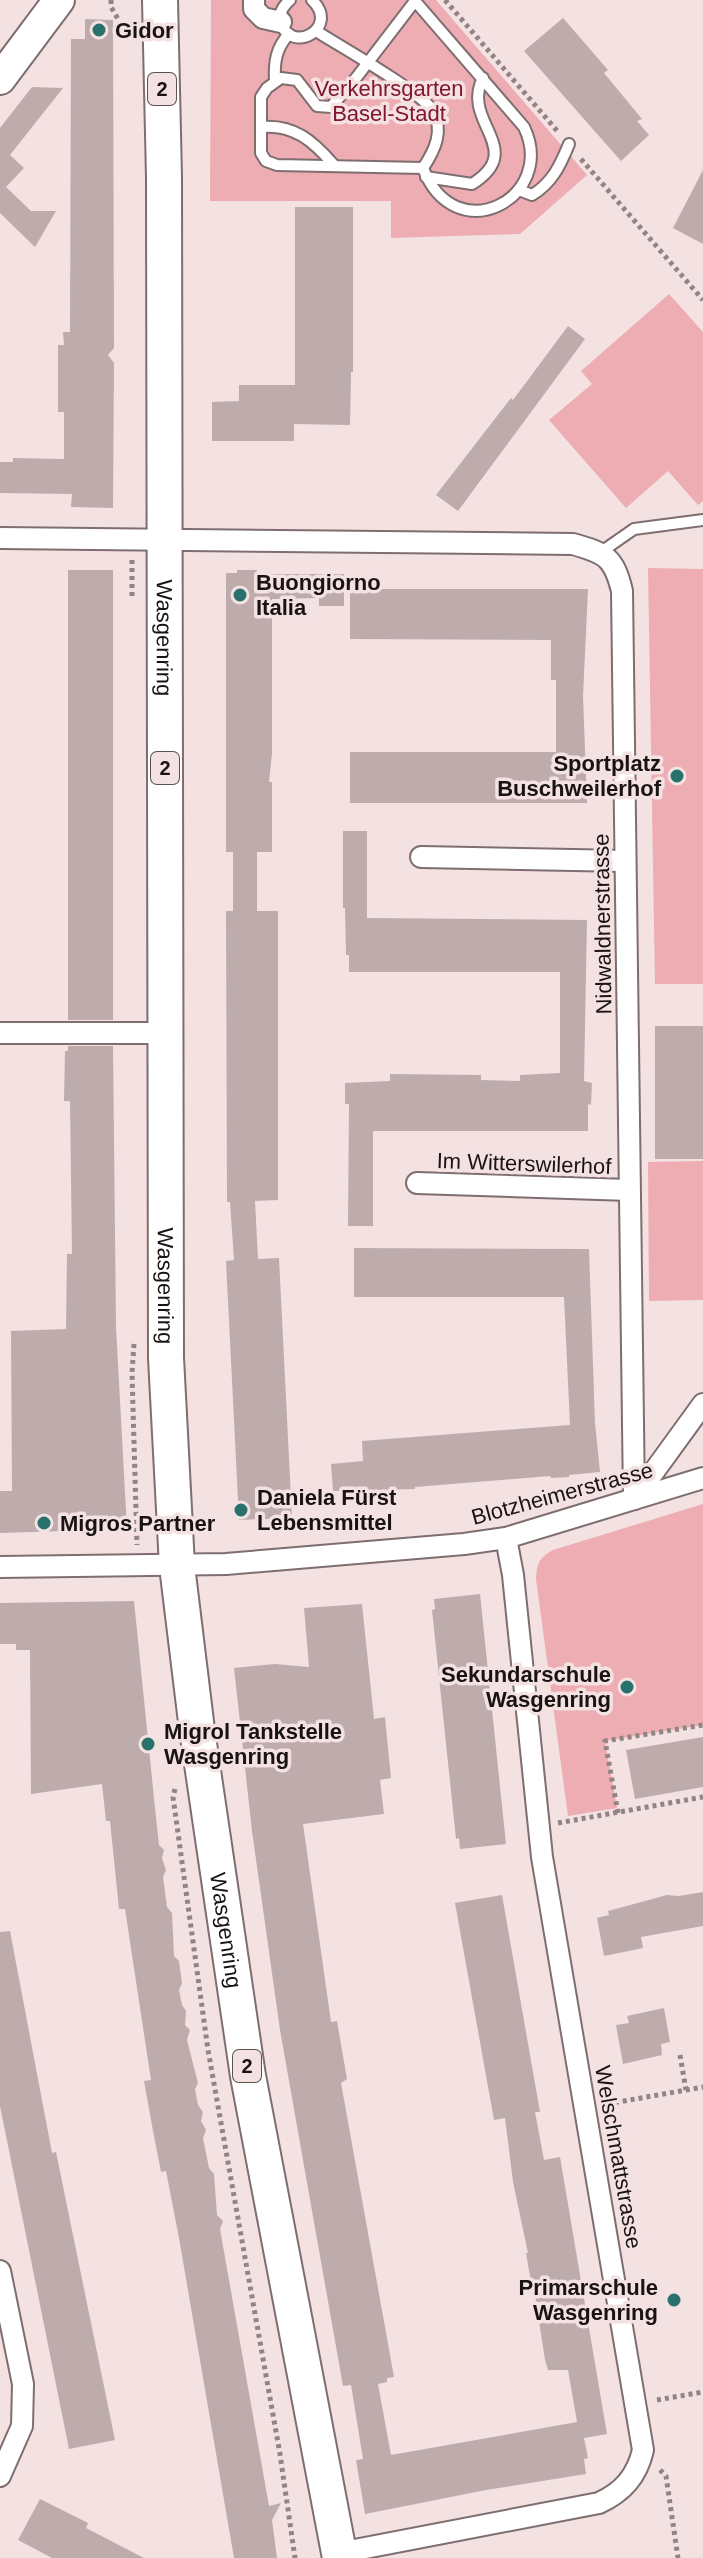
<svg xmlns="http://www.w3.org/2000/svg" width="703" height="2558" viewBox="0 0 703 2558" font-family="Arial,sans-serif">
  <rect width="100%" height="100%" fill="#f4e1e2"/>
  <g fill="#edadb2">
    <polygon points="211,0 436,0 587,175 520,234 391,238 391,201 210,201"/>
    <polygon points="669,294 703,332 703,501 698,505 668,471 626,508 549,420 592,384 581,371"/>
    <polygon points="648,568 703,569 703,984 655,984"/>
    <polygon points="703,1161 703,1300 649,1301 648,1162"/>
    <path d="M703,1504V1725L605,1741L617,1808L568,1816L536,1579C537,1563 539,1558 553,1550Z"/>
  </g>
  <g fill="#beacad">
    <polygon points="563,18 608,70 604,73 642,119 637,121 649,135 621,161 524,51"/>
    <polygon points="85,19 113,20 114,348 108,355 114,363 113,508 71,507 72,494 0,493 0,462 13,462 13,458 64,459 64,412 58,412 58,345 64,345 63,332 70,332 71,39 85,39"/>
    <polygon points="32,87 63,88 10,155 24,168 6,187 31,211 56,211 35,247 0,213 0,128"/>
    <polygon points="703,170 703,244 673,228"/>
    <polygon points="295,207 353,207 353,372 351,372 350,425 294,424 294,441 212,441 212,402 239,401 239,385 295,385"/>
    <polygon points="568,326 585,339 458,511 436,495 511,398 513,400"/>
    <rect x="68" y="570" width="45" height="450"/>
    <polygon points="237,570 257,570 257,573 272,574 344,574 344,606 319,606 319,598 272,599 272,753 269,782 272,782 272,852 257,852 257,911 278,911 278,1200 255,1201 258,1259 279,1258 292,1518 239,1520 226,1261 234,1260 230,1202 227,1202 226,911 233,911 233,852 226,852 226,573 237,573"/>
    <polygon points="350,589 588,589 583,696 587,803 350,803 350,752 556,752 556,680 551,680 551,640 350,639"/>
    <polygon points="343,831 367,831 367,918 587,920 584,1081 592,1083 591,1105 588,1104 588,1131 373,1131 373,1226 348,1226 349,1104 345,1104 345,1083 390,1081 390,1074 481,1075 481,1080 520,1081 520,1075 560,1073 560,972 349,972 349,955 346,955 345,908 343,908"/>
    <rect x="655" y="1026" width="48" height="133"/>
    <polygon points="68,1046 113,1046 116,1327 127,1529 0,1533 0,1491 12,1491 11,1331 66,1329 67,1254 72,1254 70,1101 64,1101 65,1051 68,1051"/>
    <polygon points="354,1248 589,1249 595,1423 600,1472 569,1475 569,1477 551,1478 550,1476 415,1487 415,1489 333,1491 331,1464 363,1461 362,1441 570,1425 564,1297 354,1297"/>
    <polygon points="480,1594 506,1844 460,1849 459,1838 456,1839 432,1610 435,1609 434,1599"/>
    <polygon points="134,1601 155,1808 159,1845 164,1850 162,1858 166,1870 163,1877 167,1907 172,1913 174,1956 179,1961 182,1983 179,1990 182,2005 186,2011 185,2025 190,2030 187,2040 198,2083 195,2089 198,2105 203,2112 201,2121 206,2130 203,2138 209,2168 214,2174 217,2215 223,2221 220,2229 269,2506 281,2503 272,2520 277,2558 234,2558 179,2238 166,2171 161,2172 153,2131 144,2081 151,2080 125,1909 119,1909 110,1821 106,1821 102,1784 31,1794 30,1650 16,1650 16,1644 0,1644 0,1603"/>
    <polygon points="362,1604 374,1719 385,1717 391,1778 380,1780 384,1814 303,1824 331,2022 337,2021 347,2079 341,2083 394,2377 387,2378 387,2382 378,2384 391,2455 577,2422 568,2370 548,2370 545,2360 533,2282 531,2282 526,2253 528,2253 513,2182 505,2118 494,2120 455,1903 502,1895 540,2112 535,2112 544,2160 560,2157 607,2434 584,2438 588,2458 584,2459 586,2474 486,2490 365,2514 356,2460 363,2459 351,2385 343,2386 280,2030 252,1831 234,1668 275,1664 309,1667 304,1608"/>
    <polygon points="703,1737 703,1787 635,1799 626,1750"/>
    <polygon points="703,1892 703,1926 641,1937 643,1948 604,1956 597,1918 609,1915 608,1911 667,1895 679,1896"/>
    <polygon points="10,1931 52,2153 56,2152 115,2440 69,2449 0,2106 0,1932"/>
    <polygon points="664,2008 670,2042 661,2044 662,2055 623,2064 616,2025 629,2023 627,2016"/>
    <polygon points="40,2499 88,2523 86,2528 144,2558 52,2558 18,2540"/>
  </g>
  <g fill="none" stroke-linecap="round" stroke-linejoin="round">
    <g stroke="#7e6e6f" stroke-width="14">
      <g id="lane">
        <path d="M290,0C283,6 278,13 281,23C291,55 341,28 312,0"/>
        <path d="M414,0L415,1L524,127C558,198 455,252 423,168L277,165L266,161L261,153V97L267,88L281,78L297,80L317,106L331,107L356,78L415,1"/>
        <path d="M316,31C338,45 423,93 433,111C444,131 435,150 423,168"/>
        <path d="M275,80C274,62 276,48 289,34"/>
        <path d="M261,127C294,124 313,141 333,164"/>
        <path d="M426,177L472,184C528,149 460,122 483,78"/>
        <path d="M519,190L532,195C552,183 560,166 569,144"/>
        <polyline points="601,552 634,529 703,520"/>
      </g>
    </g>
    <g stroke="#7e6e6f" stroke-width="24">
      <g id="street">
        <polyline points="254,0 254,9 263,18 281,22"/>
        <path d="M0,538L573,544C605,553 614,557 622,591L634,1499"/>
        <polyline points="421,857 625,861"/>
        <polyline points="0,1033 164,1033"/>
        <polyline points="417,1183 629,1190"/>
        <polyline points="634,1499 703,1404"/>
        <polyline points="0,1567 226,1564 464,1544 506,1538 703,1478"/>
        <polyline points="0,2271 23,2384 22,2426 0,2476"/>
        <path d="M339,2553L599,2503C623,2492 637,2476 643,2450L542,1857L513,1575L506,1538"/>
      </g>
    </g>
    <g stroke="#7e6e6f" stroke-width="34">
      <polyline id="secondary" points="0,79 59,0"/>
    </g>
    <g stroke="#7e6e6f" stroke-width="38">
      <g id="primary">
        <path id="s1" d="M160,0L164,178L166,1358L177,1566L197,1730L248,2076L340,2558"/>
      </g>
    </g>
    <g stroke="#928485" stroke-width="5" stroke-dasharray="4 4" stroke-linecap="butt">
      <polyline points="111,0 111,7 129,38"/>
      <polyline points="445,0 559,133"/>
      <polyline points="581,159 703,300"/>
      <polyline points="132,560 132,598"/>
      <polyline points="134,1344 132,1373 137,1545"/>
      <polyline points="175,1789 173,1797 208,2050 280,2454 295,2558"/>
      <polyline points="618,1813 605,1741 703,1725"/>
      <polyline points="558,1823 703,1797"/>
      <polyline points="680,2055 686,2090"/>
      <polyline points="607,2104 703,2087"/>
      <polyline points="657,2400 703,2392"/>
      <polyline points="660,2470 666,2476 678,2558"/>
    </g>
    <use href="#lane" stroke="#fff" stroke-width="10"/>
    <use href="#street" stroke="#fff" stroke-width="20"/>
    <use href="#secondary" stroke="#fff" stroke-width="30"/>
    <use href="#primary" stroke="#fff" stroke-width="34"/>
  </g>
  <g fill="#28716c" stroke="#f4e1e2" stroke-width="3">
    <circle cx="99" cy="30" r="8"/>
    <circle cx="240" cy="595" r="8"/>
    <circle cx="677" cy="776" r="8"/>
    <circle cx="241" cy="1510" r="8"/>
    <circle cx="44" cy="1523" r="8"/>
    <circle cx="627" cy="1687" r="8"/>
    <circle cx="148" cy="1744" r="8"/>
    <circle cx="674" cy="2300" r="8"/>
  </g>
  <g text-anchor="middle" stroke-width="7" stroke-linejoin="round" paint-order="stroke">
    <g fill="#f4e1e2" stroke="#5b5151" stroke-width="2">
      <rect x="148" y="73" width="28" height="32" rx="6"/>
      <rect x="151" y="752" width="28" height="32" rx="6"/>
      <rect x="233" y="2050" width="28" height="32" rx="6"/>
    </g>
    <g font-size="20" font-weight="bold" fill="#191313">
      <text x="162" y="96">2</text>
      <text x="165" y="775">2</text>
      <text x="247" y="2073">2</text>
    </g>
    <g font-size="22" font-weight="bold" fill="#191313" stroke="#f4e1e2" text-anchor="start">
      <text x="115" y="38">Gidor</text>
      <text x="256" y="590">Buongiorno<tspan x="256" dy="25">Italia</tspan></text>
      <text x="661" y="771" text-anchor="end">Sportplatz<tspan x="661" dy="25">Buschweilerhof</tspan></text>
      <text x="257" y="1505">Daniela Fürst<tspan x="257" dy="25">Lebensmittel</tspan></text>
      <text x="60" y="1531">Migros Partner</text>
      <text x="611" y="1682" text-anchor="end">Sekundarschule<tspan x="611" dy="25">Wasgenring</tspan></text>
      <text x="164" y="1739">Migrol Tankstelle<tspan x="164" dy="25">Wasgenring</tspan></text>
      <text x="658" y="2295" text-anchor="end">Primarschule<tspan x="658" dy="25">Wasgenring</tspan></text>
    </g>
    <g font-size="22" fill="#821531" stroke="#f4e1e2">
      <text x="389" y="96">Verkehrsgarten<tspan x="389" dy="25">Basel-Stadt</tspan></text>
    </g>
    <g font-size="22" fill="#191313" stroke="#f4e1e2">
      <text dy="8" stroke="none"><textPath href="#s1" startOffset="638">Wasgenring</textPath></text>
      <text transform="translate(602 924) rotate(-91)" y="8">Nidwaldnerstrasse</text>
      <text transform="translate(524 1163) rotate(2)" y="8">Im Witterswilerhof</text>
      <text dy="8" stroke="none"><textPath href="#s1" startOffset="1286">Wasgenring</textPath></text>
      <text transform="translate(562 1493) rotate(-15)" y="8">Blotzheimerstrasse</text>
      <text dy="8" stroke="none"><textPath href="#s1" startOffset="1934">Wasgenring</textPath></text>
      <text transform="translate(619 2157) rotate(80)" y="8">Welschmattstrasse</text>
    </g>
  </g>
</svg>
